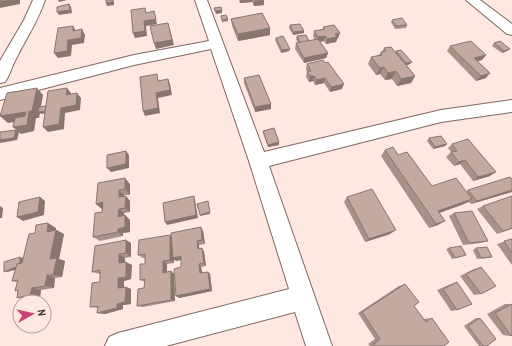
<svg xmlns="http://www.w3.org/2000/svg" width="512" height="346" viewBox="0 0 512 346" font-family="'Archivo Narrow',sans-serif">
  <rect width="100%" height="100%" fill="#fee8df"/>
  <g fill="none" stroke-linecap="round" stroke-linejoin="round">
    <g stroke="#7f675e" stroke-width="2">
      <g id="minor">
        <path d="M33,0H45C38,21 26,39 16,59C12,66 10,75 5,82L0,83V61L24,20Z"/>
        <polygon points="195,0 207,0 264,152 441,110 512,100 512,112 441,122 269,166 332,346 306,346 295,312 166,346 105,346 109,337 118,333 289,289 249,161 211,49 134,65 0,100 0,88 134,55 209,41"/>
        <polygon points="466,0 480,0 512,24 512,35 507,34"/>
      </g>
    </g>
    <use href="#minor" fill="#fff" fill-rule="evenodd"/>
  </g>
  <g fill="#a89189">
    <polygon points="239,0 264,0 264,5 254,6 252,2 240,3"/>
    <polygon points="231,19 270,35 238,41 232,26"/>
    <polygon points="392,20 407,25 406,28 395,29 391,22"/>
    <polygon points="290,25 304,31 304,33 293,35 289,28"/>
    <polygon points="323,27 340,33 338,38 337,39 336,42 326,44 324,41 320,42 328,53 326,58 304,63 295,49 296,43 298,43 296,39 297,36 309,41 315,40 313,36 314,31 323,29"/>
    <polygon points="276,38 289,51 281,53 275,40"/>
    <polygon points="494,43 507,51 502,53 492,46"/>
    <polygon points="450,46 486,55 482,60 478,61 486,78 476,81 447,51"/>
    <polygon points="384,48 395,52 396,51 410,64 407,65 415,76 411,83 397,86 392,79 385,80 380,74 376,75 368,64 371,57 379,55 381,52 382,52"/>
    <polygon points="307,64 342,89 330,92 324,83 315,85 313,81 309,82 306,77 307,72 306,69"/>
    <polygon points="244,78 271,109 255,112 244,83"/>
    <polygon points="263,131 279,145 268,147 263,133"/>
    <polygon points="429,138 447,144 445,146 433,149 427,141"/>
    <polygon points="452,144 490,176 473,181 460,164 454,166 446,157 451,152 448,148"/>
    <polygon points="385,150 398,155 432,186 466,191 468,190 512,192 471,204 469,202 464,204 439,213 438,225 429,228 381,156"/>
    <polygon points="130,184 130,195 124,195 124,196 130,201 130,212 124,213 124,216 125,215 130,220 130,232 123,233 123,236 100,241 93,237 102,212 102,208 102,209 96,204"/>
    <polygon points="347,197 390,234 365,242 344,202"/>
    <polygon points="483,206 512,229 497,234 477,209"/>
    <polygon points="454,213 488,241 481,243 463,245 449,216"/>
    <polygon points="56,228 56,230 64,234 59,259 65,261 62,277 55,278 54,288 41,290 40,297 27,299 17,298 18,291 15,291 17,282 12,281 15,270 7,272 24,258 35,233"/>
    <polygon points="203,231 205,244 199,245 199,249 202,248 204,252 206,266 201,267 202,273 208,272 210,274 212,291 179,298 181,267 181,260 176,261 174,259 174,263 167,264 167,272 171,271 174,274 175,301 143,307 137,306 144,288 145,282 140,280 145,264 145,258 143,258 138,255 171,237"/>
    <polygon points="512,239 512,265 497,244"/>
    <polygon points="131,243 131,257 125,258 125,262 132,265 131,279 124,281 124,287 126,287 131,289 131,304 123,305 123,309 105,314 97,313 98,308 90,307 100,282 100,274 92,272"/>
    <polygon points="449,248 463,256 452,259 446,249"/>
    <polygon points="476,248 492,257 488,258 477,259 473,250"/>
    <polygon points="481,267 481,294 474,295 460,276 474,269"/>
    <polygon points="457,282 457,310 451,311 437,290 451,284"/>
    <polygon points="405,284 414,306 423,319 432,318 444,346 370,346 368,344 375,339 358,313 399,286"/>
    <polygon points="505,304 512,304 512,335 511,336 503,335 487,314"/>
    <polygon points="476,318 480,318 487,346 479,346 464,326"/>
  </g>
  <g fill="#88766f">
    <polygon points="10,0 20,0 20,4 0,8 0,2"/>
    <polygon points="58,0 67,0 59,2"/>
    <polygon points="113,0 114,2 114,5 107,6 106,3"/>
    <polygon points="240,0 252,0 252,2 240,3"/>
    <polygon points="260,0 264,0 264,5 254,6 254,1"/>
    <polygon points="69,4 71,7 72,13 59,15 57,12"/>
    <polygon points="222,10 222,13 216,14 215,11"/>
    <polygon points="154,11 157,24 146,26 147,36 135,38 133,33 144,21"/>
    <polygon points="228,19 228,21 222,22 222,20"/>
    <polygon points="168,23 174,45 156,49 154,43"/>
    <polygon points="73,26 76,31 73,31"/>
    <polygon points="270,28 270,35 238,41 238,34"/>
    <polygon points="82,29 85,35 84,43 72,45 71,56 58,58 54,53 68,40"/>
    <polygon points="304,31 304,33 293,35 293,32"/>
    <polygon points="340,33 338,38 337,39 336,42 326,44 327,39 335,34"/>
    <polygon points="325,36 324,41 317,42 318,37"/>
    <polygon points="290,49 289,51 281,53 282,50"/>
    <polygon points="510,49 507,51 502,53 504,51"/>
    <polygon points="328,53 326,58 304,63 304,58"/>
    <polygon points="486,55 482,60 470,63 474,58"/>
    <polygon points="412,62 410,64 405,66 406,63"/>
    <polygon points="384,67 380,74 376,75 380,68"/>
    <polygon points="396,71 392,79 385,80 388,73"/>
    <polygon points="490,73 486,78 476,81 481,76"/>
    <polygon points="310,76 314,76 313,81 309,82"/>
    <polygon points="415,76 411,83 397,86 401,79"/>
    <polygon points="325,78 324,83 315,85 317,80"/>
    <polygon points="168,79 170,84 172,95 158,98 160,113 145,116 143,111 156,93"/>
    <polygon points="344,84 342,89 330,92 331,87"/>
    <polygon points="37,88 43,95 40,112 45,111 48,113 41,114 40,113 39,118 36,118 34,131 21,134 13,127 28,120 8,123 0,116"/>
    <polygon points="67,88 71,93 70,100 66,95"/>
    <polygon points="77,93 81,98 80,110 65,113 64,129 48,132 43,127 61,108"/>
    <polygon points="271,104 271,109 255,112 255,107"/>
    <polygon points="16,130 19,132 17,140 0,143 0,140"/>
    <polygon points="279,142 279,145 268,147 268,145"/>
    <polygon points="447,144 445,146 433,149 435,147"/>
    <polygon points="126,151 129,155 129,168 111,172 107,168"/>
    <polygon points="465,160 460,164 454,166 459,162"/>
    <polygon points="496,172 490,176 473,181 478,177"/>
    <polygon points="125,178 130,184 130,195 125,189"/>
    <polygon points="119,190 124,195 124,202 119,197"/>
    <polygon points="512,190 512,192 471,204 477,201"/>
    <polygon points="126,196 130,201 130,212 125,208"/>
    <polygon points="194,196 195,200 198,218 167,225 165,222"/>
    <polygon points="40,197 45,201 44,215 23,221 17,217"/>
    <polygon points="472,199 464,204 431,216 438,211"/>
    <polygon points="103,202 109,207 102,209 96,204"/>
    <polygon points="208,203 210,214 200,216 200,215"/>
    <polygon points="0,206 3,208 2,218 0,218"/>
    <polygon points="119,209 124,213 124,221 118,217"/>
    <polygon points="125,215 130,220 130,232 123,233 123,236 118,232 118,229"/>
    <polygon points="445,221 438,225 429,228 436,224"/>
    <polygon points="48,223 56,228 56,231 56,230 64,234 59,259 65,261 62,277 53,275 50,259 47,232"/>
    <polygon points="201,227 203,231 205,244 202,240"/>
    <polygon points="396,230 390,234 365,242 369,239"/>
    <polygon points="170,235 173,239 181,256 184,259 176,261 174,259 174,263 170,260"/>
    <polygon points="126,240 131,243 131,257 126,253"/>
    <polygon points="197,241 199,245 200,253 198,249"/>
    <polygon points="202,248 204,252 206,266 204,263"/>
    <polygon points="119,254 125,258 125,266 119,263"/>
    <polygon points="20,257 24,258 23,267 7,272 4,272"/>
    <polygon points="163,261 167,264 167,275 163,273"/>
    <polygon points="126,262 132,265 131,279 124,281 124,290 118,288 118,278"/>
    <polygon points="199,264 201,267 203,276 200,273"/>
    <polygon points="171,271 174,274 175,301 171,300"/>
    <polygon points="208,272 210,274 212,291 179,298 176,296"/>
    <polygon points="47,275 55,278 54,288 45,286"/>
    <polygon points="126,287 131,289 131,304 123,305 123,309 105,314 97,313 117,304"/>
    <polygon points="32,288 41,290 40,297 30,295"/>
  </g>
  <g fill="#c3a99f" stroke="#88766f">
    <polygon points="0,0 10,0 0,2"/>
    <polygon points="106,0 113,0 112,2 106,3"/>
    <polygon points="69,4 70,10 57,12 57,7"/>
    <polygon points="221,7 222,10 215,11 214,8"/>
    <polygon points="145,8 146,13 154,11 156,19 144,21 145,31 133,33 131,10"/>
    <polygon points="262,13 270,28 238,34 231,19"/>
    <polygon points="226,15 228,19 222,20 221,16"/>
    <polygon points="402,18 407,25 396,26 392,20"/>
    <polygon points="168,23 172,40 154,43 150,26"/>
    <polygon points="300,24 304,31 293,32 290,25"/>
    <polygon points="334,25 340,33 335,34 337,37 327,39 325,36 318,37 314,31 325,29 323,27"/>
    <polygon points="73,26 73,31 82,29 81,38 68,40 67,51 54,53 58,28"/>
    <polygon points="306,35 309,41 300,43 297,36"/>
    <polygon points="283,36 290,49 282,50 276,38"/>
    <polygon points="318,39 328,53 304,58 296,43"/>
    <polygon points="471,41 486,55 474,58 490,73 481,76 450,46"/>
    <polygon points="500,41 510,49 504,51 494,43"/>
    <polygon points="391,47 415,76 401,79 396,71 388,73 384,67 380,68 371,57 382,55 381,52 386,51 384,48"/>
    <polygon points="401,50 412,62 406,63 396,51"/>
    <polygon points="323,60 325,63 328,62 344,84 331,87 325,78 317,80 314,76 310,76 307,72 311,71 307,64"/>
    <polygon points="157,74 158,81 168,79 170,90 156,93 158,108 143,111 140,77"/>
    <polygon points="259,75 271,104 255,107 244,78"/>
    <polygon points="37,88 32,111 29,111 27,125 13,127 15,118 25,116 26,112 0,116 7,93"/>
    <polygon points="67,88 66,95 77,93 76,105 61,108 59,124 43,127 48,91"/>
    <polygon points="46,106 45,111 38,112 39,107"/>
    <polygon points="274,128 279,142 268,145 263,131"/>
    <polygon points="16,130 14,138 0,140 0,132"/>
    <polygon points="441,136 447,144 435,147 429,138"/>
    <polygon points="468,139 496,172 478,177 465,160 459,162 451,152 457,151 452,144"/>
    <polygon points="393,147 398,155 407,152 432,186 456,178 472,199 438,211 445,221 436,224 385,150"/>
    <polygon points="126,151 126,164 107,168 107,155"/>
    <polygon points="510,177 512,179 512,190 477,201 468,190"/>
    <polygon points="125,178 125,189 119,190 119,197 126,196 125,208 119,209 118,217 125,215 125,227 118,229 118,232 93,237 95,213 102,212 103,202 96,204 98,183"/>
    <polygon points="372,189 396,230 369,239 347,197"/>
    <polygon points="194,196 196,215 165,222 163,203"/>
    <polygon points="512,196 512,228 503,231 483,206"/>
    <polygon points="40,197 38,212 17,217 19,202"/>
    <polygon points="208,201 210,212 200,215 197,204"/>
    <polygon points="472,211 488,241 469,243 454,213"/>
    <polygon points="48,223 47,232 56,230 50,259 57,258 53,275 47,275 45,286 32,288 30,295 17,298 18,290 15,291 18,280 12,281 17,264 22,263 29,234 35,233 36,225"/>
    <polygon points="201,227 202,240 197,241 198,249 202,248 204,263 199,264 200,273 208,272 210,289 176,296 174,269 181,267 181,256 173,258 171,233"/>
    <polygon points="170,235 170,260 163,261 163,273 171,271 171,300 137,306 138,289 144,288 145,279 140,280 140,264 145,264 145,254 138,255 139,240"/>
    <polygon points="512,239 512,253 504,241"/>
    <polygon points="126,240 126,253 119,254 119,263 126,262 126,277 118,278 118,288 126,287 125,302 117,304 117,308 97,313 98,306 90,307 92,283 100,282 100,270 92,272 95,246"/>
    <polygon points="461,246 466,255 455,258 449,248"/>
    <polygon points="487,247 492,257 481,258 476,248"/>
    <polygon points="20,257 20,263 17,264 16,267 4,272 4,262"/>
    <polygon points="481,267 496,286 481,294 466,274"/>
    <polygon points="457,282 472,304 457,310 443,289"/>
    <polygon points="405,284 419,302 414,306 426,322 432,318 449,342 444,346 375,346 374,344 380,339 362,312"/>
    <polygon points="512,304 512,335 511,336 495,313"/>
    <polygon points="480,318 496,339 487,346 483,346 468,326"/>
  </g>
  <g transform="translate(32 314) rotate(82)"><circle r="19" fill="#fee8df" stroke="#b3a19a"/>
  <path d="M0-3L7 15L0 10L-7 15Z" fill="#ce4274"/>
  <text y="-6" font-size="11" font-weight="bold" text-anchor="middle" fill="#423733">N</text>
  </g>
</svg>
